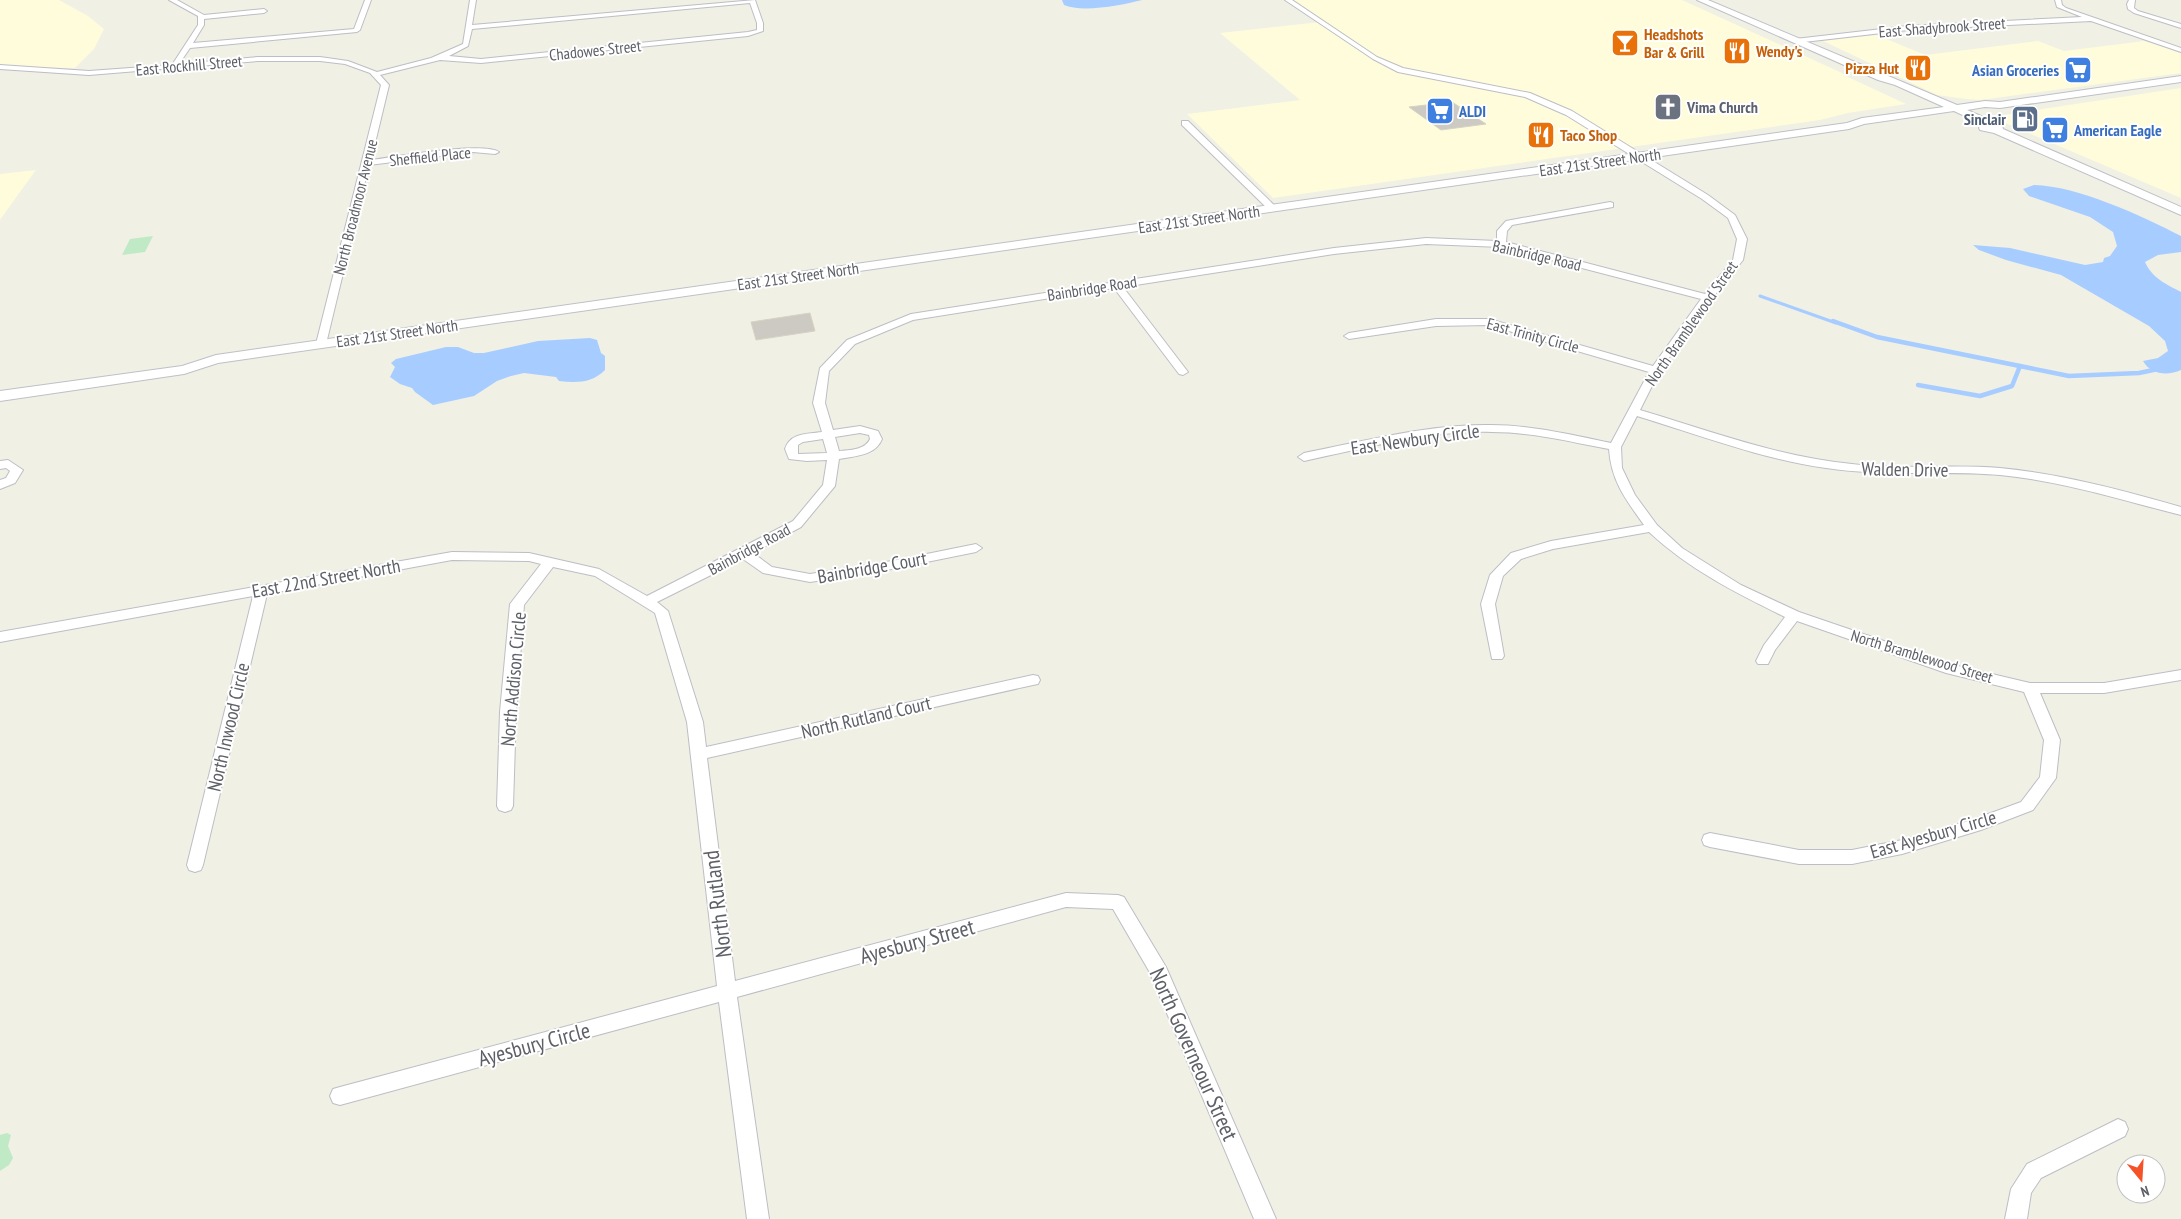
<svg xmlns="http://www.w3.org/2000/svg" width="2181" height="1219" viewBox="0 0 2181 1219" font-family="'PT Sans Narrow',sans-serif">
  <rect width="100%" height="100%" fill="#f0f0e5"/>
  <g fill="#fffcdc">
    <polygon points="0,0 59,0 88,16 104,29 94,49 75,68 0,67"/>
    <polygon points="1288,0 1682,0 1840,72 1848,77 1906,104 1848,113 1820,120 1273,198 1187,114 1300,100 1220,33 1320,22"/>
    <polygon points="1877,35 1925,55 2038,41 2064,51 2144,41 2181,53 2181,73 1980,100 1966,99 1937,95 1823,41"/>
    <polygon points="2181,88 2181,198 1991,117 2062,106"/>
    <polygon points="36,170 15,199 0,220 0,174"/>
  </g>
  <g fill="#c0e9c6">
    <polygon points="153,236 145,252 122,255 130,239"/>
    <polygon points="7,1133 11,1135 8,1146 13,1158 9,1165 0,1171 0,1135"/>
  </g>
  <g fill="#a7ccff">
    <path d="M1062,0H1142C1123,5 1082,13 1064,5Z"/>
    <path d="M2034,185C2078,186 2142,216 2181,236V252L2158,255L2145,262C2152,278 2166,284 2181,292V370C2168,376 2151,375 2143,361L2158,358L2168,351L2165,341L2149,326L2061,275L2006,260L1979,250L1973,245L2010,248L2085,265L2103,262L2104,258L2110,256L2117,246L2113,232L2090,217L2029,196L2023,189Z"/>
    <path d="M590,338L597,340L601,353L605,356V370C592,383 577,383 559,381L556,377L524,373L511,376L497,381L474,396L433,405L415,392L412,388L400,384L390,377L395,367L391,363L396,359L446,347H458L474,353H484L538,341Z"/>
  </g>
  <g fill="none" stroke-linecap="round" stroke-linejoin="round">
    <polyline stroke="#a7ccff" stroke-width="3" points="1760,296 1836,323"/>
    <g stroke="#a7ccff" stroke-width="4.5">
      <polyline points="1833,321 1877,337 2069,376 2139,373 2158,369"/>
      <polyline points="1918,385 1980,396 2012,386 2020,366"/>
    </g>
  </g>
  <g fill="#cccac2" stroke="#d6d3c3">
    <polygon points="1452,102 1486,124 1441,130 1409,107"/>
    <polygon points="810,313 815,331 756,340 751,322"/>
  </g>
  <g fill="none" stroke-linecap="round" stroke-linejoin="round">
    <g stroke="#bdbec5" stroke-width="2">
      <g id="minor">
        <path d="M169,0H177L204,15L264,9L267,11L264,13L204,19V25L193,43L354,29L365,0H371L360,30L357,32L190,48L179,64L258,57H320L348,61L377,72L431,58L463,44L470,0H476L472,25L755,0L763,23V31L748,36L481,63L440,60L380,75L389,85L371,160C394,157 484,141 499,152L495,154L473,152L369,165L326,344L321,347L316,344L381,85L370,73L345,64L320,61H258L89,75L0,69V65L89,71L172,65L198,25V16ZM750,3L757,23V30L748,32L481,59L449,56L468,46L472,29Z"/>
        <path d="M1285,0H1292L1377,57L1403,68L1530,93L1572,111L1708,195L1735,215L1747,239L1743,260L1711,300L1660,370L1640,410C1710,431 1779,457 1852,464C1901,470 1951,464 2000,468C2062,474 2122,490 2181,507V515C2121,500 2062,481 2000,475C1942,470 1884,477 1826,468C1762,459 1699,435 1637,416L1621,447L1622,468L1635,495L1657,525L1682,548L1741,585L1799,612L1954,665L2030,683H2104L2181,670V680L2104,693H2040L2060,740L2056,778L2033,810L1981,830L1902,854L1852,864H1799L1710,847L1704,845L1702,840L1704,835L1710,833L1799,850H1852L1902,840L1972,820L2021,802L2040,777L2044,740L2024,692L1946,673L1797,621L1775,650L1768,664H1758L1756,661L1764,645L1785,617C1736,593 1690,570 1649,532L1553,549L1521,559L1503,576L1495,604L1504,656L1502,659H1492L1481,604L1490,575L1511,553L1551,541L1644,525C1626,500 1611,481 1609,449C1571,442 1532,432 1492,432C1429,430 1366,448 1304,461L1298,457L1304,453C1365,441 1428,424 1491,425C1532,425 1572,435 1611,443L1649,372L1488,325L1436,326L1349,339L1344,336L1349,333L1436,319H1489L1653,366L1701,299L1501,247L1426,244L1334,254L1123,287L1188,372L1183,375L1179,374L1114,288L913,320L855,344L829,371L825,403L833,430L860,426L878,431L882,439C875,456 855,456 839,459L835,486L801,527L753,553L772,567L810,574L892,561L976,544L982,548L976,552L892,569L810,582L763,573L743,559L657,602L668,611L703,722L706,747L1033,675L1038,676L1040,680L1038,684L1033,685L707,758L735,981L1066,893L1118,895L1124,897L1166,967L1276,1219H1254L1149,971L1113,909L1066,907L737,997L769,1219H747L719,1002L340,1105L333,1103L330,1096L333,1089L340,1087L717,986L687,722L655,613L595,576L553,567L524,605L516,712L513,806L511,810L505,812L499,810L497,806L500,712L510,604L541,564L529,561L452,560L267,594L203,865L201,870L195,872L189,870L187,865L253,596L0,642V632L452,552L529,553L599,569L647,596L793,521L823,485L827,460L807,461L789,459L785,449C790,433 807,434 822,432L813,403L820,368L847,340L911,314L1334,248L1426,238L1497,241V231L1506,221L1610,202L1613,203V207L1512,225L1507,231L1506,242L1705,294L1733,260L1737,239L1728,218L1702,199L1566,115L1525,97L1398,72L1373,59ZM860,433L869,435L870,439C865,450 850,450 839,451L835,437ZM823,439L827,453L798,454V445L803,442Z"/>
        <polygon points="2055,0 2061,0 2062,5 2066,8 2181,48 2181,52 2091,21 1908,30 1795,43 1792,41 1795,39 1908,26 2082,17 2057,7"/>
        <polygon points="2129,0 2135,0 2134,8 2138,11 2181,24 2181,28 2134,13 2128,9 2127,4"/>
        <polygon points="1182,121 1188,121 1276,207 1276,211 1270,211 1182,125"/>
        <polygon points="8,460 23,470 15,483 0,489 0,480 6,478 10,471 6,468 0,469 0,461"/>
        <polygon points="2118,1119 2125,1122 2128,1129 2125,1136 2041,1178 2031,1193 2027,1219 2005,1219 2011,1189 2027,1164"/>
      </g>
    </g>
    <g stroke="#bec0c7" stroke-width="2">
      <polygon id="secondary" points="1697,0 1708,0 1957,105 1985,101 2000,102 2181,76 2181,82 2000,108 1985,107 1967,110 2002,125 2003,129 2181,207 2181,215 1994,133 1980,130 1979,128 1980,126 1984,125 1954,111 1864,124 1849,129 218,363 184,374 0,401 0,391 182,366 216,355 1847,123 1862,118 1944,107 1895,85 1878,80"/>
    </g>
    <use href="#minor" fill="#fff" fill-rule="evenodd"/>
    <use href="#secondary" fill="#fff" fill-rule="evenodd"/>
  </g>
  <defs>
    <g id="bar-square" transform="scale(1.4375)"><rect x="-9" y="-9" width="18" height="18" rx="4" fill="#e8710a" stroke="#fff"/><path d="M-6-5H6L.8 .8V4.5H3.5V6h-7V4.5H-.8V.8Z" fill="#fff"/></g>
    <g id="restaurant-square" transform="scale(1.4375)"><rect x="-9" y="-9" width="18" height="18" rx="4" fill="#e8710a" stroke="#fff"/><path d="M-5-6h1v4h1v-4h1v4h1v-4h1v5L-1.5 .5V6h-2V.5L-5-1ZM5-6V6H3V1.5H1.5Q1.5-4 5-6Z" fill="#fff"/></g>
    <g id="supermarket-square" transform="scale(1.4375)"><rect x="-9" y="-9" width="18" height="18" rx="4" fill="#3f7fe0" stroke="#fff"/><path d="M-6-5.5h2.5l.6 2H6L4.5 2H-2.5L-4.4-4H-6ZM-1.5 3.2a1.3 1.3 0 1 0 .1 0ZM3 3.2a1.3 1.3 0 1 0 .1 0Z" fill="#fff"/></g>
    <g id="church-square" transform="scale(1.4375)"><rect x="-9" y="-9" width="18" height="18" rx="4" fill="#6b7280" stroke="#fff"/><path d="M-1.2-6h2.4v3.5h3.3v2.4h-3.3V6h-2.4V-.1h-3.3v-2.4h3.3Z" fill="#fff"/></g>
    <g id="fuel-square" transform="scale(1.4375)"><rect x="-9" y="-9" width="18" height="18" rx="4" fill="#5c6f8a" stroke="#fff"/><path d="M-5.5-6h7V0h2V4h1.3V-2.5L3-4.5l.8-.8L6-3V5H2.5V1h-1V6h-7ZM-4.2-4.7v3.2H.2V-4.7Z" fill="#fff"/></g>
  </defs>
  <g fill-rule="evenodd">
    <use href="#bar-square" x="1625" y="43"/>
    <use href="#restaurant-square" x="1737" y="51"/>
    <use href="#restaurant-square" x="1918" y="68"/>
    <use href="#supermarket-square" x="2078" y="70"/>
    <use href="#church-square" x="1668" y="107"/>
    <use href="#supermarket-square" x="1440" y="111"/>
    <use href="#fuel-square" x="2025" y="119"/>
    <use href="#supermarket-square" x="2055" y="130"/>
    <use href="#restaurant-square" x="1541" y="135"/>
  </g>
  <g text-anchor="middle" stroke-width="4" stroke-linejoin="round" paint-order="stroke">
    <g font-size="16" fill="#5d6067" stroke="#fff">
      <text transform="translate(1942 27) rotate(-4)" y="6">East Shadybrook Street</text>
      <text transform="translate(595 50) rotate(-6)" y="6">Chadowes Street</text>
      <text transform="translate(189 65) rotate(-5)" y="6">East Rockhill Street</text>
      <text transform="translate(430 156) rotate(-6)" y="6">Sheffield Place</text>
      <text transform="translate(1600 162) rotate(-8)" y="6">East 21st Street North</text>
      <text transform="translate(355 207) rotate(-76)" y="6">North Broadmoor Avenue</text>
      <text transform="translate(1199 219) rotate(-8)" y="6">East 21st Street North</text>
      <text transform="translate(1537 255) rotate(13)" y="6">Bainbridge Road</text>
      <text transform="translate(798 276) rotate(-8)" y="6">East 21st Street North</text>
      <text transform="translate(1092 288) rotate(-9)" y="6">Bainbridge Road</text>
      <text transform="translate(1691 323) rotate(-55)" y="6">North Bramblewood Street</text>
      <text transform="translate(397 333) rotate(-8)" y="6">East 21st Street North</text>
      <text transform="translate(1533 335) rotate(15)" y="6">East Trinity Circle</text>
      <text transform="translate(749 549) rotate(-28)" y="6">Bainbridge Road</text>
      <text transform="translate(1922 656) rotate(17)" y="6">North Bramblewood Street</text>
    </g>
    <g font-size="16" font-weight="bold" fill="#c56008" stroke="#fff" text-anchor="start">
      <text x="1644" y="40">Headshots<tspan x="1644" dy="18">Bar &amp; Grill</tspan></text>
      <text x="1756" y="57">Wendy's</text>
      <text x="1899" y="74" text-anchor="end">Pizza Hut</text>
      <text x="1560" y="141">Taco Shop</text>
    </g>
    <g font-size="16" font-weight="bold" fill="#366cbe" stroke="#fff" text-anchor="start">
      <text x="2059" y="76" text-anchor="end">Asian Groceries</text>
      <text x="1459" y="117">ALDI</text>
      <text x="2074" y="136">American Eagle</text>
    </g>
    <g font-size="16" font-weight="bold" fill="#5b616d" stroke="#fff" text-anchor="start">
      <text x="1687" y="113">Vima Church</text>
    </g>
    <g font-size="16" font-weight="bold" fill="#4e5e75" stroke="#fff" text-anchor="end">
      <text x="2006" y="125">Sinclair</text>
    </g>
    <g font-size="19" fill="#5d6067" stroke="#fff">
      <text transform="translate(1415 439) rotate(-8)" y="7">East Newbury Circle</text>
      <text transform="translate(1905 469) rotate(1)" y="7">Walden Drive</text>
      <text transform="translate(872 567) rotate(-10)" y="7">Bainbridge Court</text>
      <text transform="translate(326 578) rotate(-10)" y="7">East 22nd Street North</text>
      <text transform="translate(513 679) rotate(-85)" y="7">North Addison Circle</text>
      <text transform="translate(866 717) rotate(-13)" y="7">North Rutland Court</text>
      <text transform="translate(228 727) rotate(-77)" y="7">North Inwood Circle</text>
      <text transform="translate(1933 834) rotate(-16)" y="7">East Ayesbury Circle</text>
    </g>
    <g font-size="22" fill="#5d6067" stroke="#fff">
      <text transform="translate(717 904) rotate(-97)" y="8">North Rutland</text>
      <text transform="translate(917 941) rotate(-15)" y="8">Ayesbury Street</text>
      <text transform="translate(534 1044) rotate(-15)" y="8">Ayesbury Circle</text>
      <text transform="translate(1194 1054) rotate(66)" y="8">North Governeour Street</text>
    </g>
  </g>
  <g transform="translate(2141 1179) rotate(162)"><circle r="24" fill="#ffffff" stroke="#bebfc2"/>
  <path d="M0-4L9 19L0 12L-9 19Z" fill="#f55327"/>
  <text y="-8" font-size="14" font-weight="bold" text-anchor="middle" fill="#5d6067">N</text>
  </g>
</svg>
